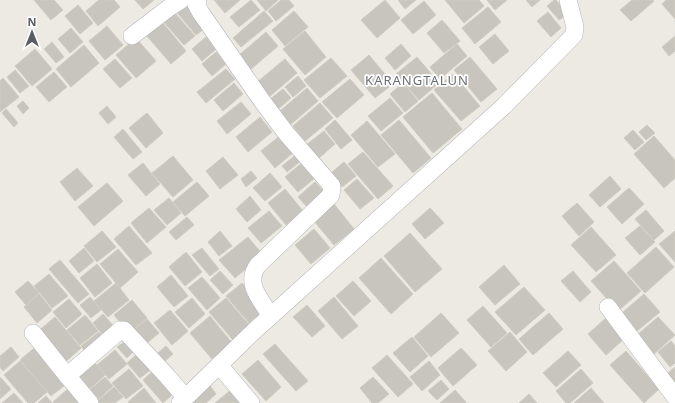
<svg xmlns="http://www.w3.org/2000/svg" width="675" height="403" viewBox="0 0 675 403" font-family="'Noto Sans',sans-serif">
  <rect width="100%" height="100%" fill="#eceae2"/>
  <g fill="#c8c5bf" stroke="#d0cbc1">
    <polygon points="34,0 54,0 63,10 51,20"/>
    <polygon points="99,0 114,0 120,7 98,26 86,11"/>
    <polygon points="135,0 154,0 143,9"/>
    <polygon points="214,0 240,0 225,13"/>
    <polygon points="251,0 260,10 239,27 230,17"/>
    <polygon points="257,0 278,0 266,11"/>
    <polygon points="281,0 289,0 294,6 276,21 268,11"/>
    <polygon points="385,0 400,18 377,38 361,20"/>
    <polygon points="398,0 416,0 405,9"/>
    <polygon points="445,0 479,0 484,6 464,23"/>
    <polygon points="487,0 507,0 495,10"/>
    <polygon points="526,0 540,0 532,7"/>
    <polygon points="554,0 556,0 568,14 559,20 547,6"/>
    <polygon points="632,0 652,0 654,1 631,21 620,10"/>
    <polygon points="666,0 675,0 675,19 662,4"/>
    <polygon points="184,1 206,27 196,35 174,9"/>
    <polygon points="424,1 436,15 413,34 401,20"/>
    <polygon points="78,5 93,23 80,34 65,16"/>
    <polygon points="488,7 501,22 475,44 462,28"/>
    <polygon points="264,11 273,21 241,47 233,38"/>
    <polygon points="294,11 308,27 285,46 272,30"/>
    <polygon points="174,12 195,36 184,45 163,21"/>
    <polygon points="548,12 561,28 551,37 537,21"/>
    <polygon points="442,20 460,41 444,53 427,33"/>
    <polygon points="163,23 186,51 171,64 147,36"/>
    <polygon points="107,26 123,45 105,60 89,41"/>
    <polygon points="71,28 83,42 70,53 58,39"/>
    <polygon points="305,31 326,57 305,75 283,49"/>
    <polygon points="266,32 278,46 250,70 238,56"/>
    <polygon points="495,34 509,51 493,64 479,47"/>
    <polygon points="675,36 675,51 669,56 662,47"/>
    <polygon points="206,37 216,49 202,61 192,49"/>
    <polygon points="136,38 156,61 136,78 116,55"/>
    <polygon points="52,42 64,57 56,63 44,49"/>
    <polygon points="401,44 411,56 395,70 385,58"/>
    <polygon points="457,44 467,56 440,79 430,67"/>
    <polygon points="84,45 99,63 71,87 56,69"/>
    <polygon points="35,49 52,69 32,86 15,66"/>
    <polygon points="216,52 226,64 212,76 202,64"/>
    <polygon points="369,55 393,84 375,98 351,70"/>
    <polygon points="417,57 439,83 419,100 396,74"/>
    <polygon points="470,57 497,89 481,102 454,70"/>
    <polygon points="331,58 347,76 320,98 304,80"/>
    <polygon points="115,59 132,78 120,88 103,69"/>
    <polygon points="285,59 297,73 269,97 256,83"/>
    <polygon points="226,69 235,79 206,103 197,92"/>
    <polygon points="15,70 29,86 20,93 7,77"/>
    <polygon points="54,72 67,87 49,102 36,87"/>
    <polygon points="453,74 480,106 461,121 434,90"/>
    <polygon points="298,76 306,86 293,97 285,87"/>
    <polygon points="3,78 19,97 0,112 0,81"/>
    <polygon points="350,79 364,95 337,118 322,102"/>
    <polygon points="234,83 243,94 223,111 214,100"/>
    <polygon points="403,83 418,101 405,112 390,94"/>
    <polygon points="307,88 318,101 290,125 279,112"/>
    <polygon points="283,89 291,98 277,110 269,100"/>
    <polygon points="432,93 462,129 433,153 403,117"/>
    <polygon points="390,98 403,113 381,131 368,116"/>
    <polygon points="23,101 29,108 23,114 17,106"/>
    <polygon points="241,102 251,114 227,134 217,121"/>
    <polygon points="320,103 333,118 305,141 293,126"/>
    <polygon points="107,106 116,117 108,124 99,113"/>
    <polygon points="6,109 18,123 14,127 2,113"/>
    <polygon points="147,113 163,133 146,148 129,128"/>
    <polygon points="260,117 272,132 248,152 236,137"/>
    <polygon points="335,120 352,140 341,149 325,129"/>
    <polygon points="399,120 431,158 413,173 381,135"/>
    <polygon points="367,121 395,154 378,167 351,135"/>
    <polygon points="647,125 655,133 646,140 639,132"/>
    <polygon points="123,129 142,152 133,159 114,137"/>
    <polygon points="633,130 644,142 635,150 624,138"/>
    <polygon points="324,131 335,144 318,159 306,145"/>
    <polygon points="281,135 295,151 275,168 261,151"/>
    <polygon points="654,136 675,160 675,178 664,188 634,154"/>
    <polygon points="363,152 393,186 378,199 348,164"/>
    <polygon points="297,154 302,160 287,172 282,166"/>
    <polygon points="173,156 193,180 173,197 152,173"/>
    <polygon points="223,157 238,175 220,189 206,171"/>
    <polygon points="303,162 316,177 298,192 285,177"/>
    <polygon points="344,162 356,176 342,187 331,173"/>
    <polygon points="143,163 160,184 146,196 128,175"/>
    <polygon points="77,168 93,186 75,201 60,182"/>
    <polygon points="251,171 257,178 246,187 241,179"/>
    <polygon points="270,173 282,187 265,201 253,188"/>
    <polygon points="610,176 621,189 600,207 589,195"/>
    <polygon points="357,179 374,198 360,209 344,190"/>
    <polygon points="197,182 209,196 185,216 173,202"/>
    <polygon points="315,182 326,194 309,209 298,197"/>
    <polygon points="107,183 123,201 94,226 78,207"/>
    <polygon points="629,188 644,204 622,224 607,207"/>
    <polygon points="285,189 303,211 286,225 268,203"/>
    <polygon points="250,196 261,210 247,222 236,209"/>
    <polygon points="169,198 181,213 167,225 154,210"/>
    <polygon points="577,203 594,222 579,236 562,216"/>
    <polygon points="334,204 354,229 334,245 314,221"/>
    <polygon points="149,208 166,227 147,243 131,223"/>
    <polygon points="430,208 444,223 425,239 412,224"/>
    <polygon points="646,210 664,231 654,240 635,219"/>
    <polygon points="269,211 282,226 261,243 248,228"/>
    <polygon points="187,217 194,225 176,240 169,232"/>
    <polygon points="129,226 152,253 136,265 114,239"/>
    <polygon points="640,226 655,242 640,255 625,238"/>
    <polygon points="591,227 616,255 596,272 571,245"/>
    <polygon points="314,229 330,248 311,264 295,245"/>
    <polygon points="102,231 116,247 97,262 84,246"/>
    <polygon points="220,231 232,246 219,256 208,242"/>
    <polygon points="675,231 675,262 659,244"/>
    <polygon points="410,233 442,269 415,292 384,256"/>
    <polygon points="248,237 263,255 235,278 219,260"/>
    <polygon points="656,247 674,267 645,293 627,273"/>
    <polygon points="84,248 94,261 79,273 69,261"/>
    <polygon points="202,248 219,269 210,276 192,255"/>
    <polygon points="118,249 138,272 120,288 100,264"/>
    <polygon points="186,252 202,272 185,286 169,267"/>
    <polygon points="381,258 413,294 391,314 359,278"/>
    <polygon points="60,260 89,294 78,303 49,269"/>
    <polygon points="614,261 641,291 618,311 591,281"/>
    <polygon points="97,264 112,283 95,297 80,278"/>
    <polygon points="504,265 520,284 495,305 479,287"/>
    <polygon points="220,271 233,285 223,294 210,280"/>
    <polygon points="573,271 591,292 580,302 561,281"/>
    <polygon points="49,274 68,296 52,308 34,286"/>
    <polygon points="171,275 188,296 174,307 157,287"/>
    <polygon points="202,277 220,298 207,310 188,288"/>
    <polygon points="28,281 39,293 26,305 15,292"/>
    <polygon points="353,281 371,301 354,316 336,296"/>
    <polygon points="116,283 129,300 108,317 94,301"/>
    <polygon points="242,283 265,309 249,323 226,296"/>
    <polygon points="524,287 545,310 516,335 495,312"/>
    <polygon points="39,294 52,310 37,323 24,307"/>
    <polygon points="644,294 660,312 637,331 622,313"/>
    <polygon points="90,297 101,310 91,318 80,305"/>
    <polygon points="334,297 358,326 342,339 318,311"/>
    <polygon points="192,298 205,314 189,328 175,312"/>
    <polygon points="226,298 250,326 233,340 209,312"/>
    <polygon points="69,299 82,314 66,328 53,312"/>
    <polygon points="132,300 147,318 129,333 114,315"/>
    <polygon points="307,305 325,326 312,337 293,317"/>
    <polygon points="483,306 507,333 491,347 467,320"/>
    <polygon points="170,310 188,331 172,345 154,323"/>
    <polygon points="441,313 459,333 431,357 414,337"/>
    <polygon points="549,313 563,329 533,355 519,339"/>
    <polygon points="103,314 117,330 106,339 93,323"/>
    <polygon points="85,315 98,331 80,345 67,330"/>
    <polygon points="210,316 232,343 212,359 190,333"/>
    <polygon points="55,317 81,348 63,364 36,333"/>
    <polygon points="658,317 675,335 653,355 636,336"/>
    <polygon points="606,318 624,339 606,355 588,334"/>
    <polygon points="147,319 159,333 142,347 130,333"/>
    <polygon points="99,332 104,339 87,354 81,346"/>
    <polygon points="510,332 527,352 506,371 488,351"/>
    <polygon points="412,337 428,356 410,372 393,353"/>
    <polygon points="671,341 675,346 675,363 670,367 658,352"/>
    <polygon points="124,342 133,352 127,358 117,347"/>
    <polygon points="275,344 308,381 296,391 263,354"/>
    <polygon points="38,345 69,382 51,396 20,360"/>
    <polygon points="166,346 173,354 165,361 158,353"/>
    <polygon points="11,347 19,357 3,371 0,367 0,356"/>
    <polygon points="461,348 477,365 453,386 438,368"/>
    <polygon points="115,350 127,364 109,379 97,365"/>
    <polygon points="568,351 581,365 556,387 543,373"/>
    <polygon points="626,351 659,389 644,403 610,365"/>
    <polygon points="139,352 153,368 140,378 127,363"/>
    <polygon points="387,355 413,384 398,397 372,368"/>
    <polygon points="258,360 281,387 266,401 242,374"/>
    <polygon points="20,361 47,392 34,403 28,403 4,375"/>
    <polygon points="93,361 105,375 85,393 72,378"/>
    <polygon points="429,361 440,375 422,391 410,377"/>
    <polygon points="675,367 675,392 662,378"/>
    <polygon points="129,369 143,386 126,399 112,383"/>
    <polygon points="581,369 593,383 570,403 566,403 556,391"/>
    <polygon points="153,371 173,394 163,403 143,380"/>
    <polygon points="0,377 11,389 0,399"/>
    <polygon points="105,377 113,386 94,403 86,393"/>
    <polygon points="373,377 389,394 378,403 372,403 360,388"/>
    <polygon points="441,380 449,389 437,400 428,391"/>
    <polygon points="208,383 216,394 206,403 189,403"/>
    <polygon points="70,387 84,403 54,403 53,402"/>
    <polygon points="114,387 123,397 115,403 95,403"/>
    <polygon points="144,388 156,403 129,403 128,402"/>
    <polygon points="591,388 604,403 574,403"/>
    <polygon points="232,389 244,403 215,403"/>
    <polygon points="455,390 466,402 464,403 440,403"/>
    <polygon points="14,393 23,403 2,403"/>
    <polygon points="529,394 537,403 519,403"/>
    <polygon points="46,396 52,403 38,403"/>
  </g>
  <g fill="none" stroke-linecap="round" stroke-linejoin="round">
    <g stroke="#b3b5b9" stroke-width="18">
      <g id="street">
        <path d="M198,0L196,4L201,13L262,101L286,133L332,186L331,195L258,265C244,283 261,300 271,316"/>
        <polyline points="132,36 170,7 181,0"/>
        <polyline points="608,307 675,397"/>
        <polyline points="33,333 60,367 90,403"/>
        <polyline points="219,365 251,403"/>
        <polyline points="67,376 118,332 120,330 124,330 167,376 185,397"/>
        <polyline points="180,403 253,332 504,106 574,35 575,27 568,0"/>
      </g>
    </g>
    <use href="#street" stroke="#fff" stroke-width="17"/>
  </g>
  <g text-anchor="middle" stroke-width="3.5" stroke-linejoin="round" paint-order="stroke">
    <g font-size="13" letter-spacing="1" fill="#6b7074" stroke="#fff">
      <text x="417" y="85">KARANGTALUN</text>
    </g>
  </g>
  <g transform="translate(32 32)" stroke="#ffffff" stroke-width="3" paint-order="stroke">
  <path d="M0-3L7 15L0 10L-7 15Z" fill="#5a5e62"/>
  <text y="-6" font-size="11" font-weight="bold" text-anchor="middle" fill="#5a5e62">N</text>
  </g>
</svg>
